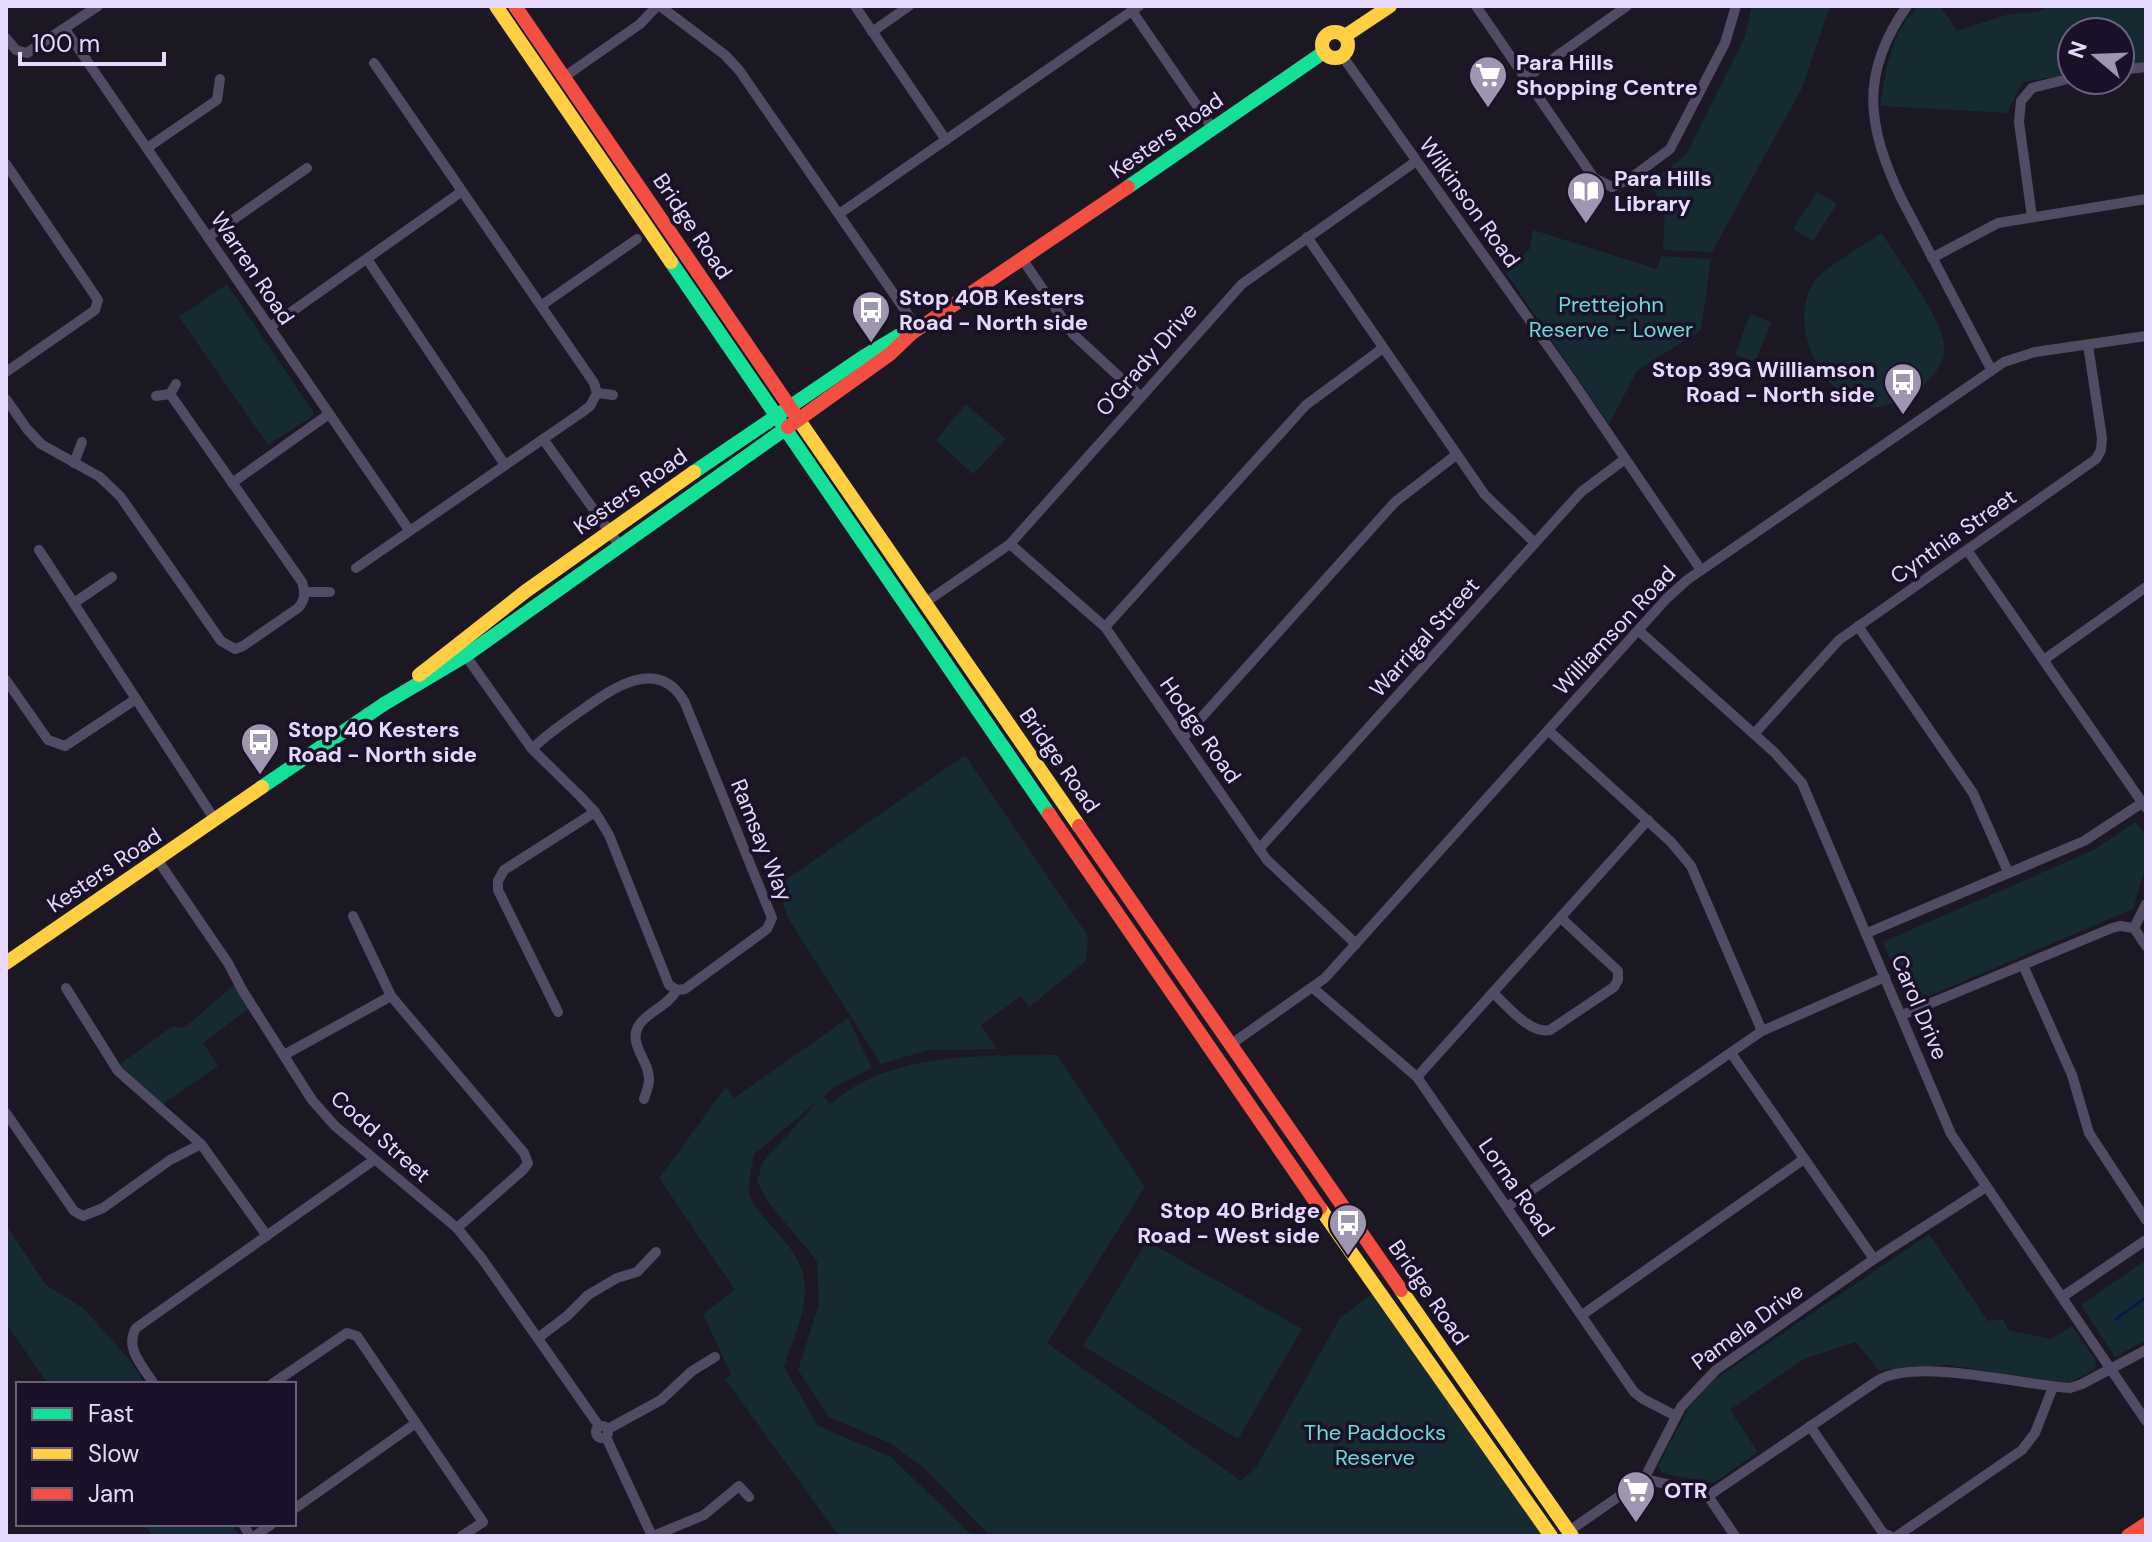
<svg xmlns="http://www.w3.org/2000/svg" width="2152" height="1542" viewBox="0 0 2152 1542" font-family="'DM Sans',sans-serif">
  <rect width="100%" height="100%" fill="#1b1723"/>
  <g fill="#152b31">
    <polygon points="1752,6 1830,6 1802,88 1712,252 1663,250 1665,207 1648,183 1686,155 1744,39"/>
    <path d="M1919,6H1940L1957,31L2006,15L2037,12L2051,6H2146V63L2120,67V32H2072V74L2023,82L2007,113L1880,106C1885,72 1892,28 1919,6Z"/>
    <polygon points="1817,192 1837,204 1813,241 1793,229"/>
    <polygon points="1533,230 1657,269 1661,256 1711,259 1701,330 1637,371 1609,424 1504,270 1529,250"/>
    <path d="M1882,233C1899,262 1939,313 1944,344C1947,360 1937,370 1928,381C1920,390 1913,393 1903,398C1895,402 1884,408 1874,407C1822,402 1783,320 1817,278C1827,267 1867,243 1882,233Z"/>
    <polygon points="227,284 313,412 313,416 268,445 179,317"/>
    <polygon points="1750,314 1771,322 1755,362 1735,355"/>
    <polygon points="966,404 1006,439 973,474 936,440"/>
    <polygon points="965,755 1088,936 1086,961 1029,1007 1021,996 981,1025 997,1049 928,1050 881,1064 788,918 777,886"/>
    <polygon points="2135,822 2146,835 2146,865 2133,909 1910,1004 1883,942 2092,851"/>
    <polygon points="238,982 252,1006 203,1043 218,1066 159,1107 116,1067 173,1026 184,1028"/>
    <path d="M848,1018L872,1068L836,1086L823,1097L830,1104C893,1051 980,1056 1057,1055L1145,1187L1047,1343L1241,1481L1257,1466L1340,1318L1377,1290L1549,1536H990L925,1469L890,1443L829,1417L798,1370L819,1304L817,1261L768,1202L757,1181L763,1162L817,1102L754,1154C753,1165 748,1180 749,1191C752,1216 798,1242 804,1278C809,1308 793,1339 784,1367L818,1426L891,1457L973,1536H839L725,1379L731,1374L703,1314L735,1290L659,1178L726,1087L734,1098Z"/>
    <polygon points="6,1225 46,1285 83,1308 128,1358 145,1384 48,1384 6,1323"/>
    <polygon points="1929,1234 1988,1321 2003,1319 2008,1330 2051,1339 2072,1326 2096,1361 2095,1370 2068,1383 1948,1365 1878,1370 1856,1342 1804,1359 1730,1410 1758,1452 1715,1482 1709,1483 1662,1473 1658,1466 1689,1408 1714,1380"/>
    <polygon points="1147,1241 1302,1329 1238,1439 1083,1346"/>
    <polygon points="2146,1260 2146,1340 2115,1357 2081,1305"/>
    <polygon points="144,1524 232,1524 239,1536 152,1536"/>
  </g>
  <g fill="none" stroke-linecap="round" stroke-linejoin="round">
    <polyline stroke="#0d1644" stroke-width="3" points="2116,1319 2146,1297"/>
    <g stroke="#514c64" stroke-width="10">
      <polyline points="660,6 725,55 739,70 918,329"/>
      <polyline points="855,6 946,140"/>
      <polyline points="1476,6 1594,178 1612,187 1631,178 1670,149 1725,43 1736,6"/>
      <path d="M1907,6C1859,74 1867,126 1901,198L1991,369"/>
      <polyline points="1132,11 1213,129"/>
      <polyline points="65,29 409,530"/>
      <polyline points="872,32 909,6"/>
      <polyline points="6,38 16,50 27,53 98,6"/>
      <polyline points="1343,57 1567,373 1701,570"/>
      <polyline points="2120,70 2146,67"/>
      <polyline points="564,77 640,24 657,6"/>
      <polyline points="1526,78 1627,6"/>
      <polyline points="147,148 217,100 220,79"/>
      <polyline points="6,164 98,300 95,310 88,315 6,372"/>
      <polyline points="839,214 1139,6"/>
      <polyline points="2032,217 2019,122 2021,101 2032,88 2072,78"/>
      <polyline points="208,237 307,168"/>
      <polyline points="1307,237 1485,495 1535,543"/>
      <polyline points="1932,258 1998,223 2146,199"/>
      <polyline points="367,259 505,465"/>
      <polyline points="1023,260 1073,334 1140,396"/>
      <polyline points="542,305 637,239"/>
      <polyline points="270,327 461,192"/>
      <polyline points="597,393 613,395"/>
      <polyline points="156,396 170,394 176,384"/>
      <path d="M6,399L27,429L41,444L100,477L120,496L221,641L235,649L243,646L298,608C306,599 305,593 302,582L170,394"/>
      <polyline points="543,439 620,546"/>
      <polyline points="74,463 82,442"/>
      <polyline points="232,483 329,414"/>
      <polyline points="1010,544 1105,627 1267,860 1356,944"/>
      <polyline points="39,550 215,820"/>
      <polyline points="1967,550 2146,808"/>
      <polyline points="356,568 581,413 590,406 597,393 594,383 374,63"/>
      <polyline points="304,592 330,592"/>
      <polyline points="926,602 1010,544 1242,284 1415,162"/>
      <polyline points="74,603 112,577"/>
      <polyline points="1858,626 1973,793 2008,872"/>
      <polyline points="1105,627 1306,405 1383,348"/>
      <polyline points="1638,630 1774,752 1802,783 1951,1134 2146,1421"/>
      <path d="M463,652L532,749L579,795L595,812L609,835L669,985L677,990L685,989L767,929L772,918L685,703C659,655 613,688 582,710C565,722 547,734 532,749"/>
      <polyline points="2045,659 2146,587"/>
      <polyline points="6,680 48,740 65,746 136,699"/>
      <polyline points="1548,730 1671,842 1691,866 1762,1031"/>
      <polyline points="1754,734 1839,640 2096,459 2101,450 2102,438 2088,345"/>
      <polyline points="1183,738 1395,502 1456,455"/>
      <polyline points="1259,849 1581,492 1625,459"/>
      <polyline points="157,859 228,963 244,993 312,1100 335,1126 457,1228 483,1260 599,1426"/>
      <polyline points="353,916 391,996 524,1153 528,1163 523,1170 457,1228"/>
      <polyline points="2134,928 2146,946"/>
      <polyline points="1867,933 2084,841 2142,803"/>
      <polyline points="2023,965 2072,1075 2089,1133 2146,1220"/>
      <polyline points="66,988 118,1071 201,1144 267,1236"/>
      <polyline points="1313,988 1417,1077 1634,1392 1643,1399 1676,1416"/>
      <path d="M1493,993C1508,1006 1529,1034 1550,1030L1614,987L1618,980V971L1561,918"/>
      <polyline points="558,1012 498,890 498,881 504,870 595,812"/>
      <polyline points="1902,1015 2112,928 2120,926 2134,928 2146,904"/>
      <polyline points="1230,1045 1325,978 1667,598 1687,580 2004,362 2035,352 2146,336"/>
      <polyline points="1731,1053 1874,1259"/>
      <polyline points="284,1055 391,996"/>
      <polyline points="1417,1077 1648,820"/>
      <path d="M644,1099C646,1093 649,1086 649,1080C650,1061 627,1044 639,1025C648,1011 667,1007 677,990"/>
      <polyline points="6,1113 74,1211 83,1216 103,1208 170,1160 201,1144"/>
      <polyline points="1507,1207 1762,1031 1885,977"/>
      <polyline points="2062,1297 2146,1240"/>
      <polyline points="1582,1315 1804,1159"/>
      <polyline points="538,1338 567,1316 588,1295 617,1278 637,1272 656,1252"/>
      <path d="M154,1384C143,1366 124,1349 136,1328L374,1160"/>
      <polyline points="272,1384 347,1333 357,1336 483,1522 462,1536"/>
      <circle cx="602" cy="1432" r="6"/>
      <polyline points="1810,1426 1883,1533 1890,1536"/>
      <polyline points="608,1429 661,1400 692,1371 715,1357"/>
      <polyline points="606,1437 652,1536"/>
      <polyline points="1644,1479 1703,1492 1708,1496 1735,1536"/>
      <path d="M1708,1496L1877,1381C1916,1357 2023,1385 2070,1388L2082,1384L2146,1350"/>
      <polyline points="294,1509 416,1423"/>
      <polyline points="243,1524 250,1536"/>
      <polyline points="1569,1531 1644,1479 1681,1407 1716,1370 1874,1259 1986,1187"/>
      <polyline points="255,1536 272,1524"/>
      <polyline points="653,1536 704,1515 739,1486 749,1497"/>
      <polyline points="1897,1536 2022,1450 2035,1433 2053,1387"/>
    </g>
    <g stroke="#16e098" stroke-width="14">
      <polyline points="1128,187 1324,52"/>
      <polyline points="671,262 1049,814"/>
      <polyline points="694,472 863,357 898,336 909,333"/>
      <polyline points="262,787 384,704 465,656 788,427"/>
    </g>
    <g stroke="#ffcf43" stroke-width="14">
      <polyline points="496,6 671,262"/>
      <circle cx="1335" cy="45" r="13"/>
      <polyline points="1345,36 1390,6"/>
      <polyline points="796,416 1079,826"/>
      <polyline points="419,675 526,591 694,472"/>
      <polyline points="6,963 262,787"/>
      <polyline points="1320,1208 1551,1536"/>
      <polyline points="1401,1290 1572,1536"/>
    </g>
    <g stroke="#f24e42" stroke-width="14">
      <polyline points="515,6 796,416"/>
      <polyline points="788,427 890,354 912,333 1128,187"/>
      <polyline points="1049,814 1320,1208"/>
      <polyline points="1079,826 1401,1290"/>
      <polyline points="2128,1536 2146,1524"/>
    </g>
  </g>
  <defs>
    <g id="supermarket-pin" transform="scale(2)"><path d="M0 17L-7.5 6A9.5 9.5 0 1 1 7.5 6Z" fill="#9e96b1" stroke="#1a1129"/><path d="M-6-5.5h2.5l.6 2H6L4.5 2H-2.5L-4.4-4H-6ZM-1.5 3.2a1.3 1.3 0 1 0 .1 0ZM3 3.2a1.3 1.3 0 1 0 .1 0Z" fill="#fff"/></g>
    <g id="library-pin" transform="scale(2)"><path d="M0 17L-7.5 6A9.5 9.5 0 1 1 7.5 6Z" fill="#9e96b1" stroke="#1a1129"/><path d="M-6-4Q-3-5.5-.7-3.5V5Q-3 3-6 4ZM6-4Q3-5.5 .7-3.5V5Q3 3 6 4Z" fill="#fff"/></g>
    <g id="bus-pin" transform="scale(2)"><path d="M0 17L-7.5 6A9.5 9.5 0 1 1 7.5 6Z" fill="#9e96b1" stroke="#1a1129"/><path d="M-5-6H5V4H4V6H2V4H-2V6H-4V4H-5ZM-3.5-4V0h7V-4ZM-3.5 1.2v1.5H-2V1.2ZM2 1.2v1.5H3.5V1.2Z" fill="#fff"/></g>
  </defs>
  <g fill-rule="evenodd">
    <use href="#supermarket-pin" x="1488" y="75"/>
    <use href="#library-pin" x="1586" y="191"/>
    <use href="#bus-pin" x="871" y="310"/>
    <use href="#bus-pin" x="1903" y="382"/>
    <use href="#bus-pin" x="260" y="742"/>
    <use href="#bus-pin" x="1348" y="1223"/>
    <use href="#supermarket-pin" x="1636" y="1490"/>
  </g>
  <g text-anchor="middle" stroke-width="7" stroke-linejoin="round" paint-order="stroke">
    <g font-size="22" font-weight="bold" fill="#e5dafe" stroke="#1a1129" text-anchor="start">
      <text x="1516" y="70">Para Hills<tspan x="1516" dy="25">Shopping Centre</tspan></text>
      <text x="1614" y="186">Para Hills<tspan x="1614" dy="25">Library</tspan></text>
      <text x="899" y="305">Stop 40B Kesters<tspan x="899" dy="25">Road - North side</tspan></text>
      <text x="1875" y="377" text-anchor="end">Stop 39G Williamson<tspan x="1875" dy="25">Road - North side</tspan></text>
      <text x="288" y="737">Stop 40 Kesters<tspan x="288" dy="25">Road - North side</tspan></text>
      <text x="1320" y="1218" text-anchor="end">Stop 40 Bridge<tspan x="1320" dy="25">Road - West side</tspan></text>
      <text x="1664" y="1498">OTR</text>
    </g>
    <g font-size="22" fill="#e5dafe" stroke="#1a1129">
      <text transform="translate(1166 135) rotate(-35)" y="8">Kesters Road</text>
      <text transform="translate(1470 202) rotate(54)" y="8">Wilkinson Road</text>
      <text transform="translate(693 226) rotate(56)" y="8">Bridge Road</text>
      <text transform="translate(253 268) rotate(56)" y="8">Warren Road</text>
      <text transform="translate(1146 359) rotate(-49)" y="8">O'Grady Drive</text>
      <text transform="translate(630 491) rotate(-35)" y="8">Kesters Road</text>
      <text transform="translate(1953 536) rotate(-35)" y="8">Cynthia Street</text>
      <text transform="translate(1614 630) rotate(-47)" y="8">Williamson Road</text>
      <text transform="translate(1424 637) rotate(-48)" y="8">Warrigal Street</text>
      <text transform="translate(1201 730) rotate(55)" y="8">Hodge Road</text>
      <text transform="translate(1060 760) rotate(55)" y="8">Bridge Road</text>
      <text transform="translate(762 840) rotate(68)" y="8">Ramsay Way</text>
      <text transform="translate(104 870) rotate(-34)" y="8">Kesters Road</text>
      <text transform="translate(1920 1007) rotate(67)" y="8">Carol Drive</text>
      <text transform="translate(381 1136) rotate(42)" y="8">Codd Street</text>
      <text transform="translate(1517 1187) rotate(55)" y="8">Lorna Road</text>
      <text transform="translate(1429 1292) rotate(55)" y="8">Bridge Road</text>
      <text transform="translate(1747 1326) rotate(-36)" y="8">Pamela Drive</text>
    </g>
    <g font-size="22" fill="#66ded7" stroke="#1a1129">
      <text x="1611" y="312">Prettejohn<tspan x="1611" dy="25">Reserve - Lower</tspan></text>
      <text x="1375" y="1440">The Paddocks<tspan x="1375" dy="25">Reserve</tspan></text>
    </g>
  </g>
  <rect width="2152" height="1542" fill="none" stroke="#e5dafe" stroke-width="16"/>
  <rect x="16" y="1382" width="280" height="144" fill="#1a1129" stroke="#6b617e" stroke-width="2"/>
  <rect x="32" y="1408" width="40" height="12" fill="#16e098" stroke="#6b617e" stroke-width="2"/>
  <text x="88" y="1422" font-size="24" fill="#e5dafe">Fast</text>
  <rect x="32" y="1448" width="40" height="12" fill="#ffcf43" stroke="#6b617e" stroke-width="2"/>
  <text x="88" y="1462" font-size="24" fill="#e5dafe">Slow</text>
  <rect x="32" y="1488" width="40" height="12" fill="#f24e42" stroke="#6b617e" stroke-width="2"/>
  <text x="88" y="1502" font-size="24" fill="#e5dafe">Jam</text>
  <g transform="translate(2096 56) rotate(289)"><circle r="38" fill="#1a1129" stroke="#6b617e" stroke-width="2"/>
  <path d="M0-6L14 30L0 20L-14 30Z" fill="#9e96b1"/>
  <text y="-12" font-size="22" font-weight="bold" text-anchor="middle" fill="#e5dafe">N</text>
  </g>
  <path d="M20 52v12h144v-12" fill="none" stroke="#e5dafe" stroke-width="4"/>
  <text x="32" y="52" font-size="24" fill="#e5dafe" stroke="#1a1129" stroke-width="6" paint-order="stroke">100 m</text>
</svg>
